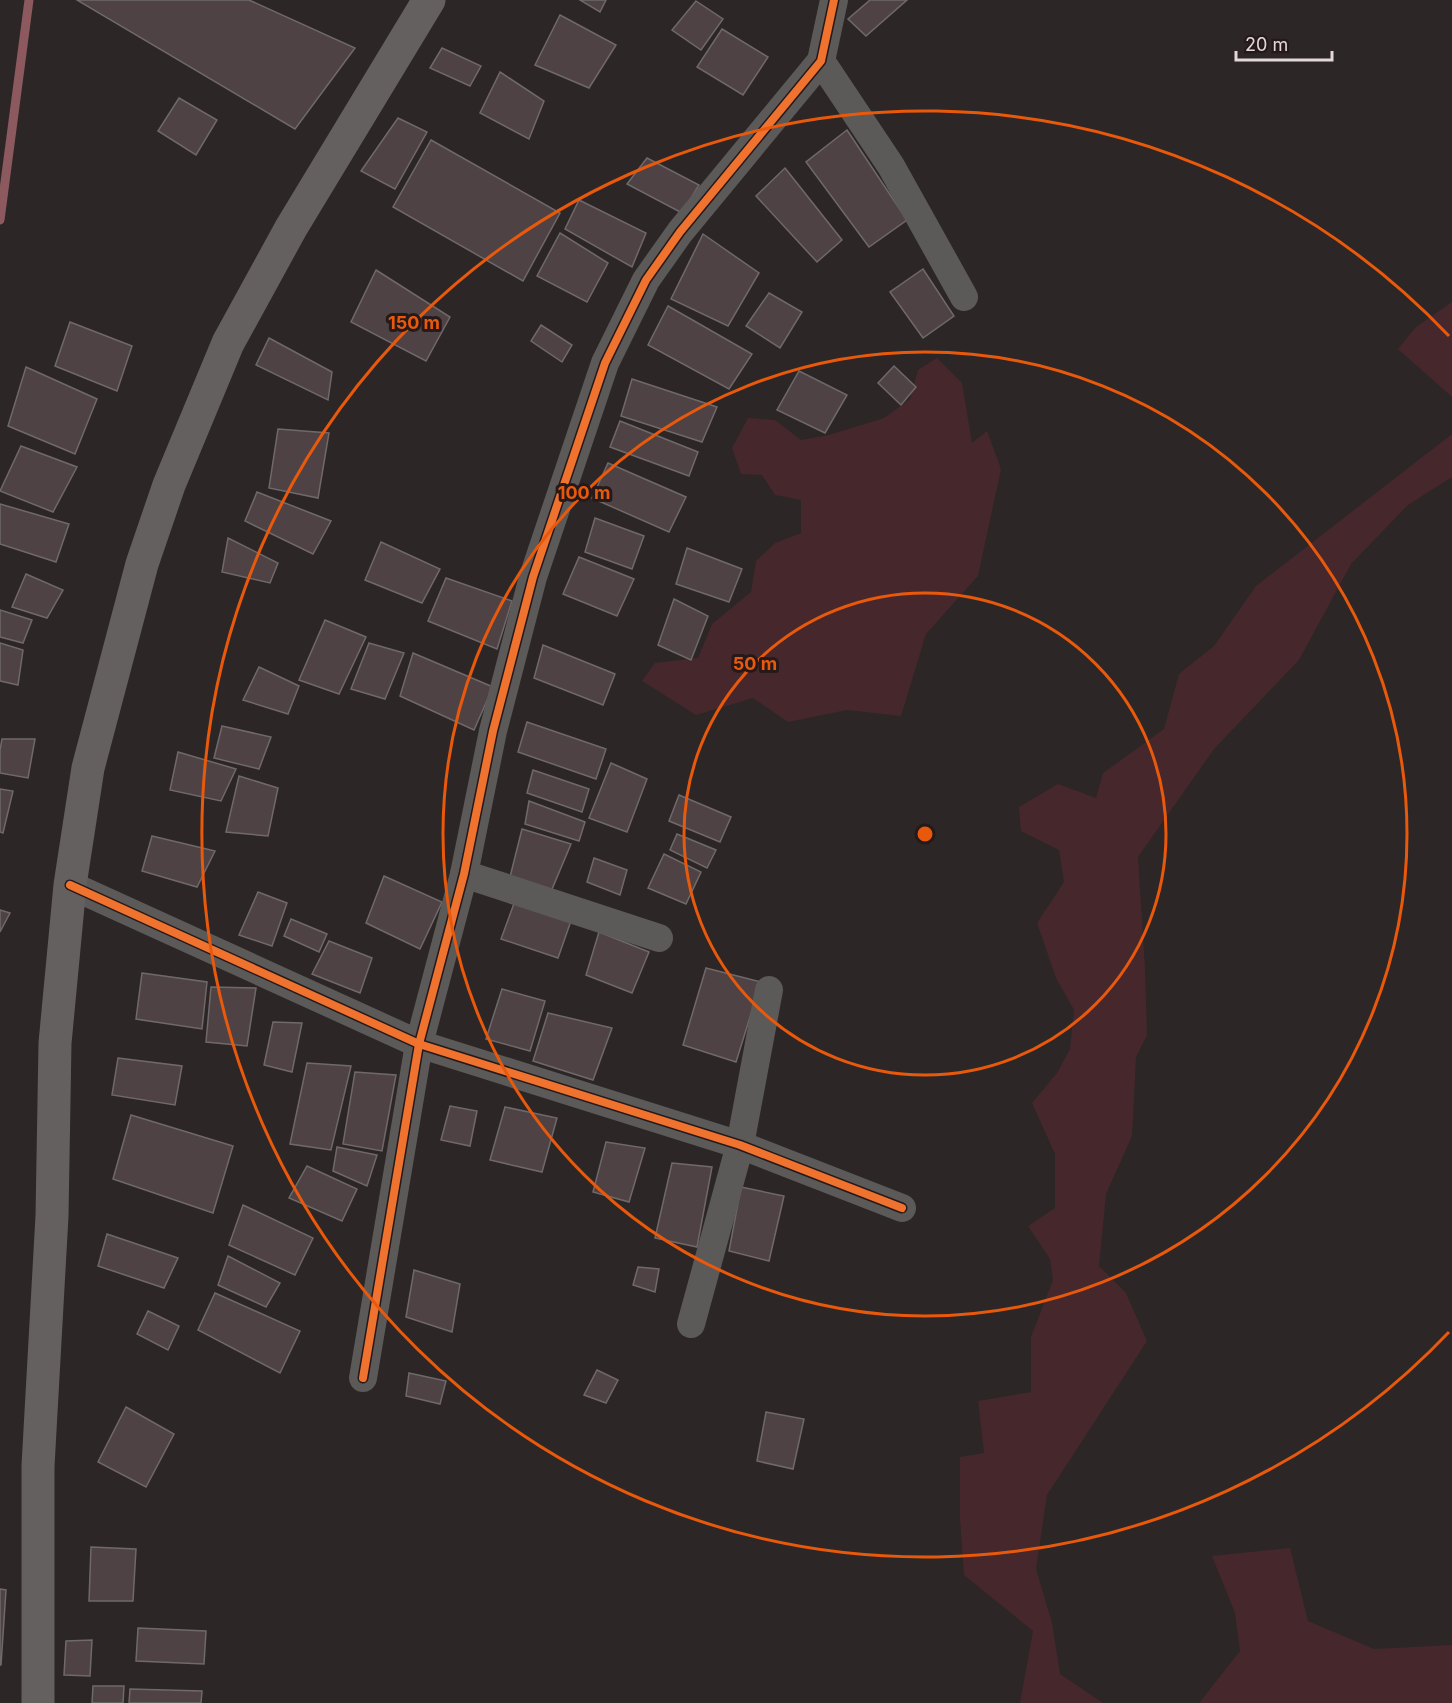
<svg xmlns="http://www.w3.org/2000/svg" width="1452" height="1703" viewBox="0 0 1452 1703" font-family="Inter,sans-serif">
  <rect width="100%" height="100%" fill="#2c2626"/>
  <g fill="#46272c">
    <polygon points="1452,302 1452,397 1398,349 1416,327"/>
    <polygon points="937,358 962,383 972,443 987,431 1001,469 978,576 926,634 901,716 847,710 788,722 753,698 696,715 642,681 655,663 698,658 712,624 751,592 756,561 775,543 801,533 801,500 775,495 762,475 741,474 732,448 748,418 775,420 801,440 829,435 884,418 910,399 918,370"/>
    <polygon points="1452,434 1452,477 1408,505 1351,564 1299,660 1214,749 1138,857 1145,968 1147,1035 1136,1057 1132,1136 1106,1194 1099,1266 1126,1293 1147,1341 1047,1495 1036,1569 1052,1623 1060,1674 1103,1703 1020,1703 1033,1631 964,1575 960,1518 960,1457 984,1453 978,1401 1031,1392 1031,1337 1053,1280 1050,1259 1028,1226 1055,1208 1055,1154 1032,1103 1057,1073 1070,1049 1074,1010 1056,978 1037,923 1064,882 1059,850 1021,831 1019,807 1058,784 1096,798 1103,773 1164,729 1179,674 1214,646 1256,586"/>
    <polygon points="1290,1548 1308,1621 1374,1649 1452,1645 1452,1703 1199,1703 1240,1651 1235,1613 1212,1556"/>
  </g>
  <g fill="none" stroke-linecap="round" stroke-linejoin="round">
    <polyline stroke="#8c595f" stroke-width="9" points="0,220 29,0"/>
  </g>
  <g fill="#4f4244" stroke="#6f696a" stroke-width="1.5">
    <polygon points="77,0 249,0 355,48 295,129"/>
    <polygon points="580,0 606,0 600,12"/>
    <polygon points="870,0 907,0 866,36 848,19"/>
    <polygon points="696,1 723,19 701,50 672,30"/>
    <polygon points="560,15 616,45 589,88 535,65"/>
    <polygon points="722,29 768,57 743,95 697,67"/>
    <polygon points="442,48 481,66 470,86 430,68"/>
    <polygon points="500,72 544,101 529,139 480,113"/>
    <polygon points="179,98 217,120 196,155 158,131"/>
    <polygon points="398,118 427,132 395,189 361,171"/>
    <polygon points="847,130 907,220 869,247 806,162"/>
    <polygon points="431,140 560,213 523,281 393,207"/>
    <polygon points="647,158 699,185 682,213 627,184"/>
    <polygon points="785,168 842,240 817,262 756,196"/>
    <polygon points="579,200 646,233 632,267 565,229"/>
    <polygon points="560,233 608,263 587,302 537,276"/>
    <polygon points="703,234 759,273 728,326 671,299"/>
    <polygon points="923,269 954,316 923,338 890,292"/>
    <polygon points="376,270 450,317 426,361 351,322"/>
    <polygon points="769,293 802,312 780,348 746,326"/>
    <polygon points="668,306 752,354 729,389 648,345"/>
    <polygon points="70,322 132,346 117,391 55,366"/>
    <polygon points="541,325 572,345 562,362 531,341"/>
    <polygon points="269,338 332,372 328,400 256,365"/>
    <polygon points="894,366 916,387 901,405 878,383"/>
    <polygon points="26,367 97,399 75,454 8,426"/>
    <polygon points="799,371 847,395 825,433 777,410"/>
    <polygon points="632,379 717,407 702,442 621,416"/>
    <polygon points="620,421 698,452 689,476 610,447"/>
    <polygon points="278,429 329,433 318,498 269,488"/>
    <polygon points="21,446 77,467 53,512 0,491"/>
    <polygon points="608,463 686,497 669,532 592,498"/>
    <polygon points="257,492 331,521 313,554 245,521"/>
    <polygon points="0,504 69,524 56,562 0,544"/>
    <polygon points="595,518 644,536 632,569 585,552"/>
    <polygon points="228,538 278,563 270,583 222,572"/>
    <polygon points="381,542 440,569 422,603 365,580"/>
    <polygon points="687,548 742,569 729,602 676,584"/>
    <polygon points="579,557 634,579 617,616 563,594"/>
    <polygon points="26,574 63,590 47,618 12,607"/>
    <polygon points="446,578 512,601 497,649 428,621"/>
    <polygon points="674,599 708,616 691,660 658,645"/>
    <polygon points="0,610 32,620 23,643 0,637"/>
    <polygon points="325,620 366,637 339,694 299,680"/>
    <polygon points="0,643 23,650 18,685 0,681"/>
    <polygon points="369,643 404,653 385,699 351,689"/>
    <polygon points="543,645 615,674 603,705 534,678"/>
    <polygon points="413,653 493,687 474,730 400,696"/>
    <polygon points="259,667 299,686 288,714 243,700"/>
    <polygon points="527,722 606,749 596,779 518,752"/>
    <polygon points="222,726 271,737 259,769 214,758"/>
    <polygon points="2,739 35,739 28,778 0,773 0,750"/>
    <polygon points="178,752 236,769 221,801 170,790"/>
    <polygon points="611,763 647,779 627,832 589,818"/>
    <polygon points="533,770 589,789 582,812 527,793"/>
    <polygon points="239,776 278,788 268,836 226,832"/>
    <polygon points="0,789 13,791 3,833 0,832"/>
    <polygon points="679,795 731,817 720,842 669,821"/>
    <polygon points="529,801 585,822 579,841 525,824"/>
    <polygon points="522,829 571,844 550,894 509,881"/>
    <polygon points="677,834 716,850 707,868 670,850"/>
    <polygon points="152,836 215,851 197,887 142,871"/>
    <polygon points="664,854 701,872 686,904 648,888"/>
    <polygon points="594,858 627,870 620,895 587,882"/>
    <polygon points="384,876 442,902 420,949 366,923"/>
    <polygon points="258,892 287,903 272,946 239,935"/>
    <polygon points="516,898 572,918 558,958 501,939"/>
    <polygon points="0,910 10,913 0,932"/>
    <polygon points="291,919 327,934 319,952 284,936"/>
    <polygon points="599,932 649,952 632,993 586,975"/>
    <polygon points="329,941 372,958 360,993 312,974"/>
    <polygon points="706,968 761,982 736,1062 683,1045"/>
    <polygon points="142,973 207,982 202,1029 136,1019"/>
    <polygon points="211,987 256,988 247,1046 206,1042"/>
    <polygon points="502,989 545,1001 530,1051 486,1039"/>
    <polygon points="548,1013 612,1028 593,1080 533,1061"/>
    <polygon points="273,1022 302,1023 292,1072 264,1065"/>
    <polygon points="118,1058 182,1066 175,1105 112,1095"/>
    <polygon points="307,1063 351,1066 331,1150 290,1144"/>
    <polygon points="355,1072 396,1075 382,1151 343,1144"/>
    <polygon points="450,1106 477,1111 470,1146 441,1140"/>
    <polygon points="505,1107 557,1118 542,1172 490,1160"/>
    <polygon points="131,1115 233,1146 213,1213 113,1179"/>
    <polygon points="606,1142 645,1148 629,1202 593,1192"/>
    <polygon points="337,1147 377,1155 367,1186 333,1171"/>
    <polygon points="672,1163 712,1167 697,1247 655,1238"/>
    <polygon points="307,1166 357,1189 342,1221 289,1198"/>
    <polygon points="741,1187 784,1196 769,1261 729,1251"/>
    <polygon points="243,1205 313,1238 295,1275 229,1245"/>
    <polygon points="107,1234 178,1258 164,1288 98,1266"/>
    <polygon points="228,1256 280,1283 266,1307 218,1285"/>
    <polygon points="638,1267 659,1269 655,1292 633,1285"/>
    <polygon points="414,1270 460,1284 452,1332 406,1317"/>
    <polygon points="215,1293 300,1331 280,1373 198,1330"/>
    <polygon points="148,1311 179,1326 168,1350 137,1334"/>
    <polygon points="597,1370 618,1380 606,1403 584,1395"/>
    <polygon points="409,1373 446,1381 440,1404 406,1396"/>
    <polygon points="126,1407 174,1434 146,1487 98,1462"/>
    <polygon points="766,1412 804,1419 793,1469 757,1461"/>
    <polygon points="91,1547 136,1549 133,1601 89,1601"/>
    <polygon points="0,1589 6,1590 1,1665 0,1665"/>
    <polygon points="138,1628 206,1631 204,1664 136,1661"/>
    <polygon points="92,1640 90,1676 64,1675 66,1641"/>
    <polygon points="93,1686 124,1686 123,1703 92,1703"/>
    <polygon points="130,1689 202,1691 201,1703 129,1703"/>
  </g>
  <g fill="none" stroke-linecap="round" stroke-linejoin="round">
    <g stroke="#5c5959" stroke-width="28">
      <polyline points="821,61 891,166 964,297"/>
      <polyline points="464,874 659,938"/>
      <polyline points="70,885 419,1044 740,1145 902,1208"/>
      <polyline points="691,1324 740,1145 769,990"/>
      <polyline points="363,1378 419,1044 464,874 493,731 533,577 605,363 646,280 680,232 821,61 834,0"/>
    </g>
    <polyline stroke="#656060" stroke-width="33" points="38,1703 38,1466 52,1216 55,1043 70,885 88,768 142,564 169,485 228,343 291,228 429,0"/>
    <g stroke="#26191a" stroke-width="11">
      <g id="cycleway">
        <polyline points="70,885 419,1044 740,1145 902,1208"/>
        <polyline points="363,1378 419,1044 464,874 493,731 533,577 605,363 646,280 680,232 821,61 834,0"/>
      </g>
    </g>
    <use href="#cycleway" stroke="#ef722f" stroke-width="8"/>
  </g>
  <g fill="none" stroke="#e8590c" stroke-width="3">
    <circle cx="925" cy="834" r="241"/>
    <circle cx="925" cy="834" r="482"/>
    <path d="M1449 1332A723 723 0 1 1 1449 336"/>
  </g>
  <circle cx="925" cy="834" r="9" fill="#e8590c" stroke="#26191a" stroke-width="3"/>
  <g font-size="18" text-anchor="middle" font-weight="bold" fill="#e8590c" stroke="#26191a" stroke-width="6" stroke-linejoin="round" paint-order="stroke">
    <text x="414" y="329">150 m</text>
    <text x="584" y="499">100 m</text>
    <text x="755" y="670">50 m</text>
  </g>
  <path d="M1236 51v9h96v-9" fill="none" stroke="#e2d8d9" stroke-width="3"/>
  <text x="1245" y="51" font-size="18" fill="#e2d8d9" stroke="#26191a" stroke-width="4.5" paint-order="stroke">20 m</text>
</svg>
